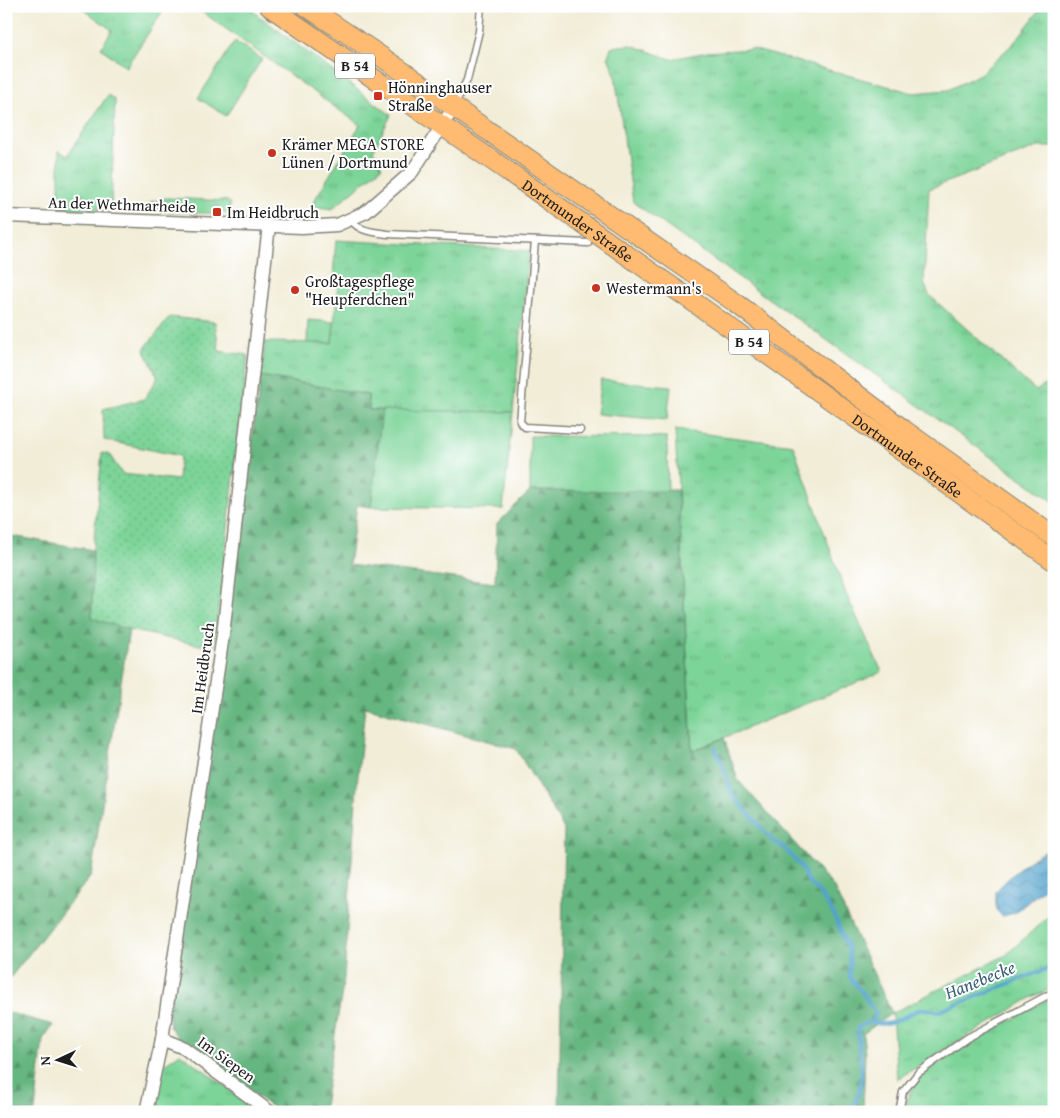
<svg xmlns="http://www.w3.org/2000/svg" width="1060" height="1118" viewBox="0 0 1060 1118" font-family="'Gentium Book Plus',serif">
  <defs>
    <pattern id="grass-tufts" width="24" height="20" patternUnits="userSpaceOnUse" patternTransform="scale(1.25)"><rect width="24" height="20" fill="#7cd498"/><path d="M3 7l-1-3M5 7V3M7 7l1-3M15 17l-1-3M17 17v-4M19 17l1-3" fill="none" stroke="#6bb582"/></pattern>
    <pattern id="forest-firs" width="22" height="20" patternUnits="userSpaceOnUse" patternTransform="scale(1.25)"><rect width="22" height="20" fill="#65b680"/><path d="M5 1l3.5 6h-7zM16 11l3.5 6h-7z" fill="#529368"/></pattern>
    <pattern id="garden-dots" width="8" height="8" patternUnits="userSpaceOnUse" patternTransform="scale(1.25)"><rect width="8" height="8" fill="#7cd498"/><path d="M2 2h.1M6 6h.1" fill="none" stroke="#6bb582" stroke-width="1.8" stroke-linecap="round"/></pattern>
    <pattern id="water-waves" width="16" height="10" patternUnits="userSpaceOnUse" patternTransform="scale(1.25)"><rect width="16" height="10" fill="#53a3cd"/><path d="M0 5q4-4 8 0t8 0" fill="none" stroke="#4484a6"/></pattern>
  </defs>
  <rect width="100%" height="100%" fill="#fff"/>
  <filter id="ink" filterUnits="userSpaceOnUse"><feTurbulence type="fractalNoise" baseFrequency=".02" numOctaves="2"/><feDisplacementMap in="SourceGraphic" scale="10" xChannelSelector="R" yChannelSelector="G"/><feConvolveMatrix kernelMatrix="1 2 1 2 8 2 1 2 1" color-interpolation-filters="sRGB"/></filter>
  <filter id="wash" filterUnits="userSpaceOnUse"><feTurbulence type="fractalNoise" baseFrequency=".0096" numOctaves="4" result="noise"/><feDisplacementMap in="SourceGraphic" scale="20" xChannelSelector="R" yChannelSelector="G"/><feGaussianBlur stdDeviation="1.12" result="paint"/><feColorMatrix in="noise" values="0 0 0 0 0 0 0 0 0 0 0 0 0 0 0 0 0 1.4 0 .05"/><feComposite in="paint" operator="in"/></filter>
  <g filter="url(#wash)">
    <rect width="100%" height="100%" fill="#f1edd7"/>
    <g fill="url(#grass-tufts)" stroke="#4c785a">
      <polygon points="79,6 166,6 126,67 101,48 112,30"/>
      <polygon points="194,6 246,6 391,115 373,151 382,167 332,209 311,206 360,125"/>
      <polygon points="1043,6 1054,6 1054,147 1038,147 929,189 924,283 929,295 1036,391 1054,379 1054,502 633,202 615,74 608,57 611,47 631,45 671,59 707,52 752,49 913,93 948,90 980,74 1013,44"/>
      <polygon points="108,95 115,100 111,210 59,208 59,150 67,156"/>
      <polygon points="166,198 228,201 230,203 230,214 150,211 150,202"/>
      <polygon points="336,240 529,251 513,412 369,410 368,395 261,376 265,342 332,343 338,283 333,277"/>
      <polygon points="675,430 793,445 846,594 882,672 692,751"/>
      <polygon points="1054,911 1054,988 1034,996 897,1079 892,1013 1006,955"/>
      <path d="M1054,999V1112H904C909,1086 920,1076 941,1061L1046,1000Z"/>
      <polygon points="180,1053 261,1112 150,1112 156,1070"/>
    </g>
    <g fill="url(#forest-firs)" stroke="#40694e">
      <polygon points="261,376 368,395 369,410 382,410 371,507 357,505 349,565 495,583 497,524 530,491 678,490 692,751 724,738 738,780 833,886 892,1013 863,1034 865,1053 863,1112 559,1112 564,829 516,749 365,707 357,785 344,978 323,1112 279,1112 180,1041 170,1027 168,1010"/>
      <polygon points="6,535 93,550 92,618 129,630 91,876 6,983"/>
      <polygon points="6,1010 10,1013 53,1025 43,1039 35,1112 6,1112"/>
    </g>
    <polygon fill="url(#garden-dots)" stroke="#4c785a" points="170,317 215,322 219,351 248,355 214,648 129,630 92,618 93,550 102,453 109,454 122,474 178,480 180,456 104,440 103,409 144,399 158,378 144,349"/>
    <g fill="#7cd498" stroke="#4c785a">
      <polygon points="235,41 262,59 226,116 198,98"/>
      <polygon points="308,320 334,322 332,343 307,343"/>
      <polygon points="601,380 671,386 667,420 596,414"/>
      <polygon points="382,410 513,412 503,509 371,507"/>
      <polygon points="530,436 667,437 668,491 530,491"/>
    </g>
    <path fill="url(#water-waves)" stroke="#386074" d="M1054,846V880L1015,913L1002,916C994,910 996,901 996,891C1013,873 1031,857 1054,846Z"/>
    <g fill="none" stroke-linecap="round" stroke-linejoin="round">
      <g stroke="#53a3cd" stroke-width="4">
        <polyline points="715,748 722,764 732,794 773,841 783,847 800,865 809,882 817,890 832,911 849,951 850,978 861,991 876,1014 872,1021"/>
        <path d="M850,1112C853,1106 857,1100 859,1093C865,1072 858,1050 858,1028C872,1016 876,1027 890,1023C907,1019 919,1002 937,1012L1054,966"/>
      </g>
    </g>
  </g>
  <g filter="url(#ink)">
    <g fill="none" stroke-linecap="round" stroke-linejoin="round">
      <g stroke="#86847a" stroke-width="9">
        <g id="lane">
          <polyline points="454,106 467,80 479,31 481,6"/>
          <path d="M351,220C360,232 374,232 388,234L588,243"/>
          <polyline points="535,241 520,422 525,427 580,430"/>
          <polyline points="899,1112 903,1092 918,1073 967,1038 1054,992"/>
        </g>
      </g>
      <g stroke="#86847a" stroke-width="15">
        <g id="street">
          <polyline points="6,216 302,227 337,225 366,212 412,172 454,107"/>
          <polyline points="162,1039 184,1048 270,1112"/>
          <polyline points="146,1112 162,1039 223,635 269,225"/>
        </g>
      </g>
      <g stroke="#86847a" stroke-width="21">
        <g id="primary">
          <path id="s1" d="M269,6L522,181L753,344L1054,561"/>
          <polyline points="306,6 376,53 736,303 904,430 1054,537"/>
        </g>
      </g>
      <use href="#lane" stroke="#fff" stroke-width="6"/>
      <use href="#street" stroke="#fff" stroke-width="12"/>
      <use href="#primary" stroke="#febb71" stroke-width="19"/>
    </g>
  </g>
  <g fill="#c8321e" stroke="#fff" stroke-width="2">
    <rect x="373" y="91" width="10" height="10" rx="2.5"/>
    <circle cx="272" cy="153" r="5"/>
    <rect x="212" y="207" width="10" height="10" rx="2.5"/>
    <circle cx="596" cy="288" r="5"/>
    <circle cx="295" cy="290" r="5"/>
  </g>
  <g text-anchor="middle" stroke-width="4" stroke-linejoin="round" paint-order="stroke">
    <g fill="#fff" stroke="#606060" stroke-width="1">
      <rect x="335" y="53.5" width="40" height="25" rx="4"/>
      <rect x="729" y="329.5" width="40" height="25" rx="4"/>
    </g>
    <g font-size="15" font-weight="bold" fill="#1c1c1c">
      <text x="355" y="71">B 54</text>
      <text x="749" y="347">B 54</text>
    </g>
    <g font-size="16" fill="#1c1c1c" stroke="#fff" text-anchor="start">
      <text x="388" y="93">Hönninghauser<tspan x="388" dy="18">Straße</tspan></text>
      <text x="282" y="150">Krämer MEGA STORE<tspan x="282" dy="18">Lünen / Dortmund</tspan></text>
      <text x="227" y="218">Im Heidbruch</text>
      <text x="305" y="287">Großtagespflege<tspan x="305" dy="18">"Heupferdchen"</tspan></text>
      <text x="606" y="294">Westermann's</text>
    </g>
    <g font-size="16" fill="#1c1c1c" stroke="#fff">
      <text transform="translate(122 204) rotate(2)" y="6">An der Wethmarheide</text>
      <text dy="6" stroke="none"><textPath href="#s1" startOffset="376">Dortmunder Straße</textPath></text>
      <text dy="6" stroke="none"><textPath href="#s1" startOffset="781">Dortmunder Straße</textPath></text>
      <text transform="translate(202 668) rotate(-82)" y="6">Im Heidbruch</text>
      <text transform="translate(227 1059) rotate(36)" y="6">Im Siepen</text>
    </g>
    <g font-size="18" font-style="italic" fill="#386074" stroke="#fff">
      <text transform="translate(980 980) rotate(-22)" y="6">Hanebecke</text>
    </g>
  </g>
  <rect width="1060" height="1118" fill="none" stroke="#fff" stroke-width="25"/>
  <g transform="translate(58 1060) rotate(266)" stroke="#ffffff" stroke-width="4" paint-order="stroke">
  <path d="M0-4L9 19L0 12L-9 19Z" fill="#1c1c1c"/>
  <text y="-8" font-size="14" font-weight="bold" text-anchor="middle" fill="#1c1c1c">N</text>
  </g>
</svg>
